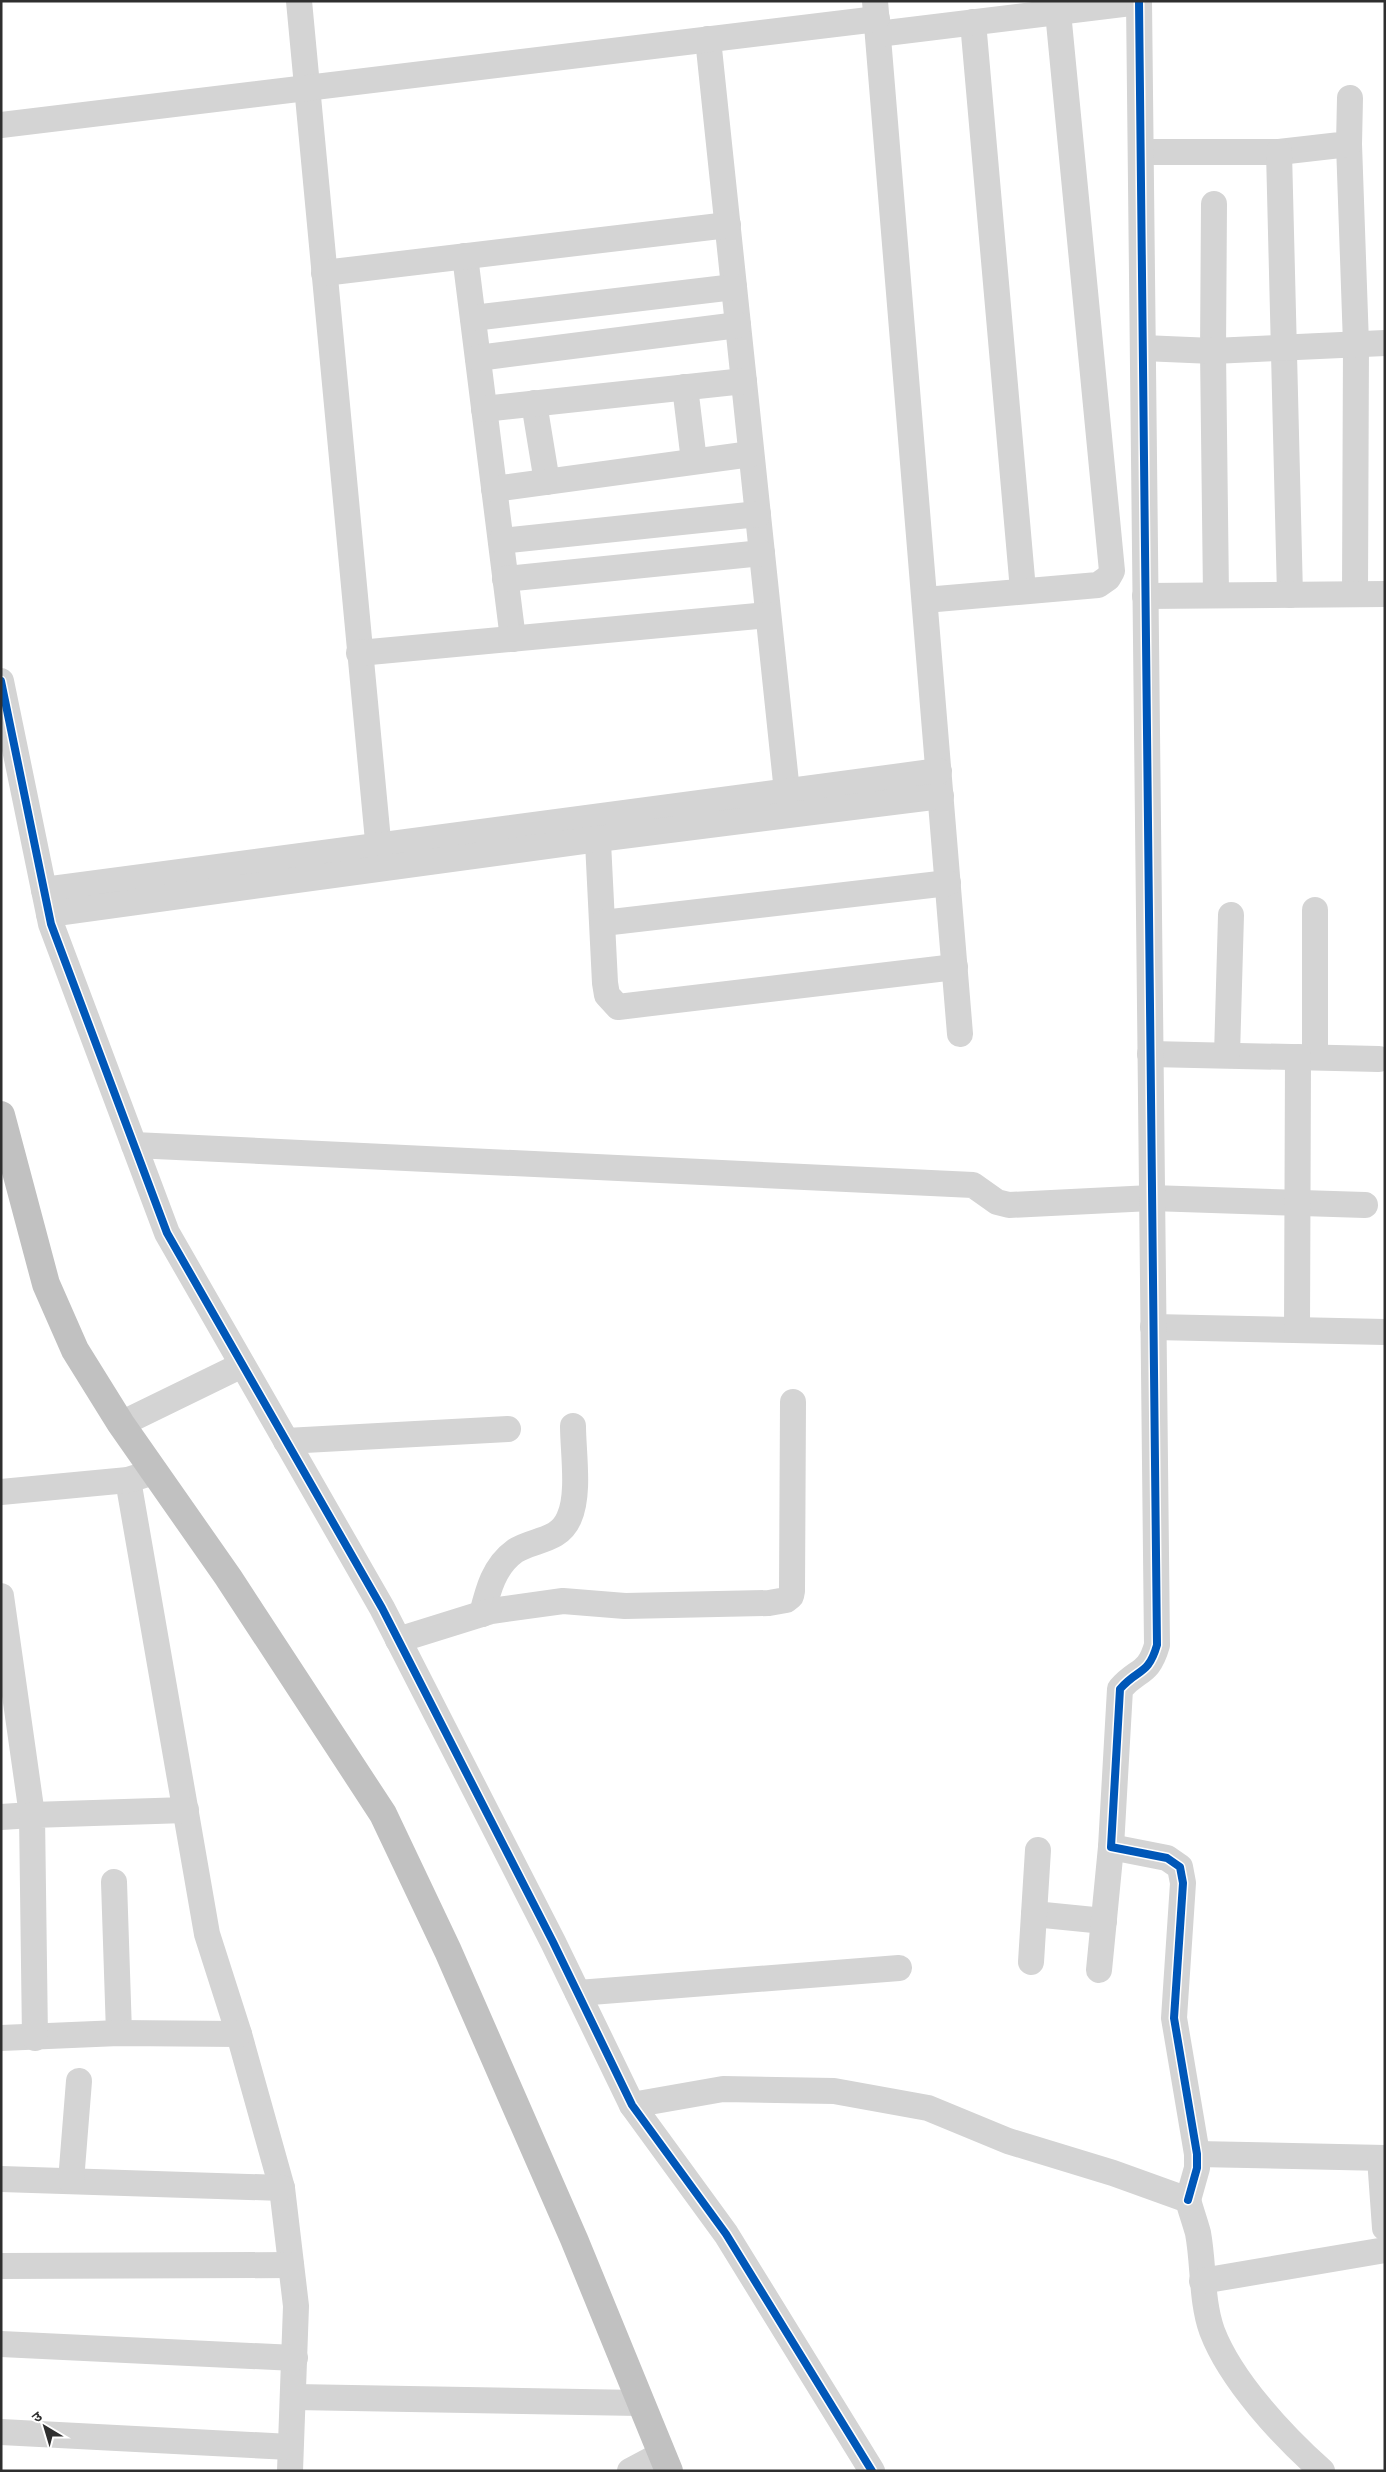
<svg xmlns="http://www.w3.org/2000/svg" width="1386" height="2472" viewBox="0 0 1386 2472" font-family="'Noto Sans','Noto Sans Devanagari',sans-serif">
  <rect width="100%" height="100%" fill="#fff"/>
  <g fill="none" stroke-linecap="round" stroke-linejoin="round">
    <g stroke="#d4d4d4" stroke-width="26">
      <polyline points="299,1 380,862"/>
      <polyline points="875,1 960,1034"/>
      <polyline points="973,22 1023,590"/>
      <polyline points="878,34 1139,2"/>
      <polyline points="708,39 787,792"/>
      <polyline points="1,125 877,19"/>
      <polyline points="1349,144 1356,344 1355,594"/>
      <polyline points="1141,152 1279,152 1349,144 1350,98"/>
      <polyline points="1279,152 1290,595"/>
      <polyline points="1214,204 1213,351 1216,595"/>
      <polyline points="465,256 513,639"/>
      <polyline points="324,273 728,225"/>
      <polyline points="473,318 734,287"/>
      <polyline points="1143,348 1213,351 1385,343"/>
      <polyline points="478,358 738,325"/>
      <polyline points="685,387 694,461"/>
      <polyline points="534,403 547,482"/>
      <polyline points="484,409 744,381"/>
      <polyline points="494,489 751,454"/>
      <polyline points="501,541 758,514"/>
      <polyline points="505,579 762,553"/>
      <polyline points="1145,596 1385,594"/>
      <polyline points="925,600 1098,585 1108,578 1112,571 1058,12"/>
      <polyline points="359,653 768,615"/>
      <polyline points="1,681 51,924 167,1233 382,1608 553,1942 632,2105 726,2234 872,2471"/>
      <polyline points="597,822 605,983 607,995 618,1007 955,967"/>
      <polyline points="44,890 939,771"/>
      <polyline points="1315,910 1315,1057"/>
      <polyline points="49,914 598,839 941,796"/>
      <polyline points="603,923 948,883"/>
      <polyline points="1150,1054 1379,1059"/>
      <polyline points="1227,1055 1231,915"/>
      <polyline points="134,1145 973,1185 997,1202 1009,1205 1151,1198 1365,1205"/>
      <polyline points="1153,1327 1385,1332"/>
      <polyline points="1297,1330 1298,1057"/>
      <polyline points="121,1424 242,1365"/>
      <polyline points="286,1441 508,1429"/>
      <polyline points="128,1480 207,1934 239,2034 282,2188 296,2306 290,2471"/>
      <polyline points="1,1492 128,1480 144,1475"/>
      <polyline points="1,1596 32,1815 1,1817"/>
      <path d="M482,1614C488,1590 494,1566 515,1551C533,1539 559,1542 569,1518C580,1494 573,1452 573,1426"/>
      <polyline points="398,1640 491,1611 563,1601 625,1606 769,1603 786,1600 791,1596 792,1591 793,1402"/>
      <polyline points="1111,1847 1167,1858 1180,1867 1183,1883 1174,2018 1197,2154 1197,2168 1188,2200"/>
      <polyline points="114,1882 119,2033"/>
      <polyline points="1034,1914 1104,1921"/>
      <polyline points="1031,1962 1038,1850"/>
      <path d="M1099,1970L1111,1847L1120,1689C1138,1668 1148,1676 1157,1645L1139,1"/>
      <polyline points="578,1993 899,1968"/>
      <polyline points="1,2038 119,2033 239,2034"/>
      <polyline points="35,2038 32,1815 186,1810"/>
      <path d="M632,2105L723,2089L834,2091L928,2108L1008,2141L1113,2173L1188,2200C1191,2211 1195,2222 1198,2233C1204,2265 1201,2300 1212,2331C1231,2381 1283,2436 1322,2471"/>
      <polyline points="1197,2154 1385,2158"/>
      <polyline points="1380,2158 1385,2228"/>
      <polyline points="1,2179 282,2188"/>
      <polyline points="71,2181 79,2081"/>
      <polyline points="1,2266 291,2265"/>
      <polyline points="1202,2281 1385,2250"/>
      <polyline points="1,2344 295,2358"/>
      <polyline points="294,2397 640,2403"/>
      <polyline points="1,2432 290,2447"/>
      <polyline points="630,2471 662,2454"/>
    </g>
    <polyline stroke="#c1c1c1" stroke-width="28" points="1,1115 46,1284 75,1350 121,1424 228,1577 383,1814 448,1951 574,2239 669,2471"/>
    <g stroke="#fff" stroke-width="11">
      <g id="cycleway">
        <path d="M1139,1L1157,1645C1148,1676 1138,1668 1120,1689L1111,1847L1167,1858L1180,1867L1183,1883L1174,2018L1197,2154V2168L1188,2200"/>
        <polyline points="1,681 51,924 167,1233 382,1608 553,1942 632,2105 726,2234 872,2471"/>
      </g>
    </g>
    <use href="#cycleway" stroke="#0057b8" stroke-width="8"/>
  </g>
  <rect width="1386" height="2472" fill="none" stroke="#2f2f2f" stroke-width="5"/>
  <g transform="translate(45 2427) rotate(322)" stroke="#ffffff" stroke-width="4" paint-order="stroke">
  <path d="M0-4L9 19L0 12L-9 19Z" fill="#2f2f2f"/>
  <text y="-8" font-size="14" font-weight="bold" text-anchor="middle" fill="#2f2f2f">उ</text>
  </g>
</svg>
